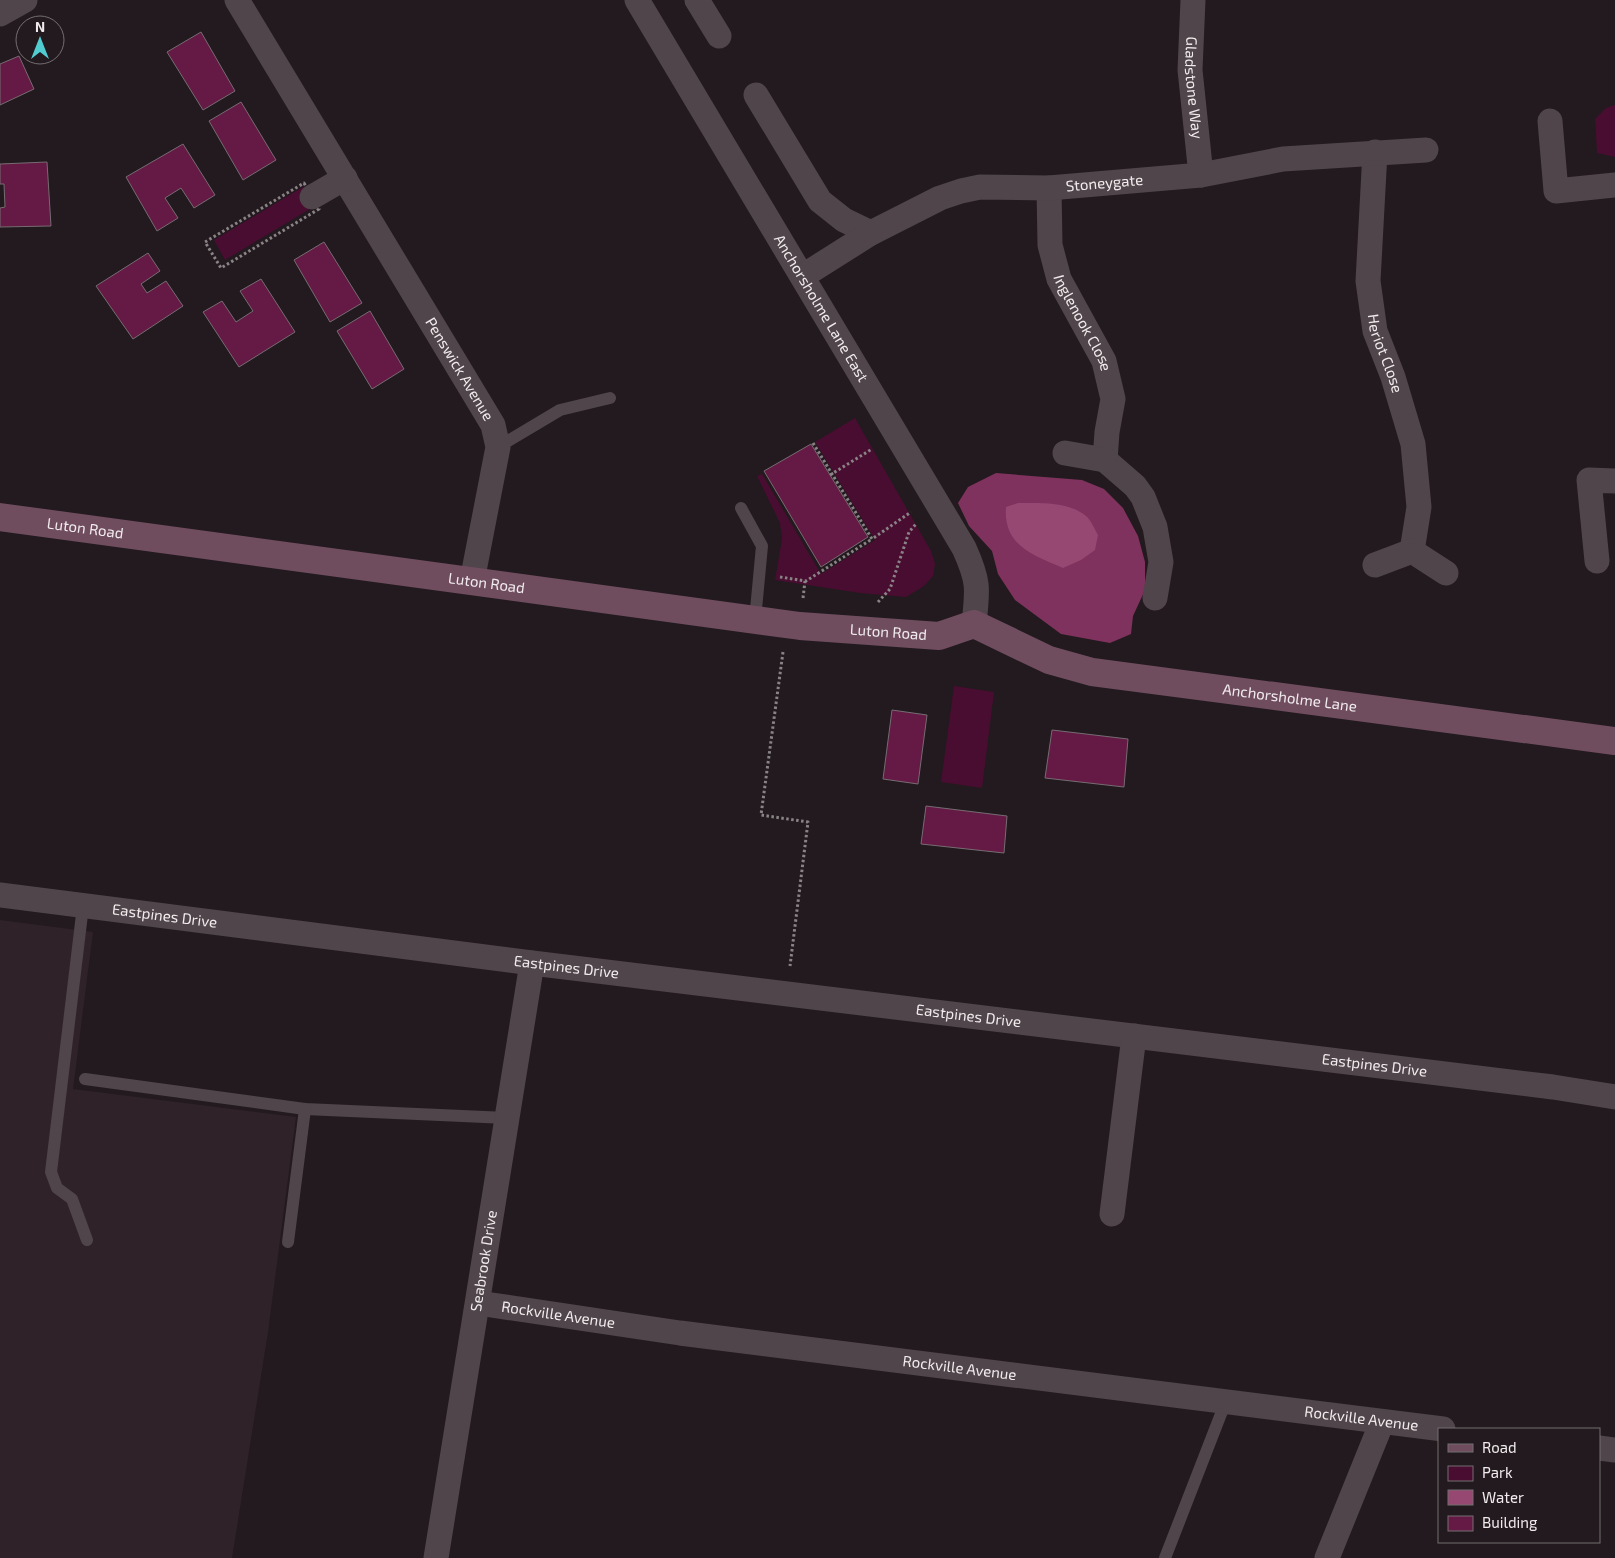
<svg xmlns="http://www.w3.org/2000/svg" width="1615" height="1558" viewBox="0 0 1615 1558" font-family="'Exo 2',sans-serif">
  <rect width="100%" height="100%" fill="#221a1e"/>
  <polygon fill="#302229" points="0,920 93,932 73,1089 296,1117 268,1332 232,1558 0,1558"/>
  <g fill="#490d31">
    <polygon points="1615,105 1615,157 1597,153 1595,119 1606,108"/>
    <polygon points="303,187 315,206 225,260 214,240"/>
    <polygon points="855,418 931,551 935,564 933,576 924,586 906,597 860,593 775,580 782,539 780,523 757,476 762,474 821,574 875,540 815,442"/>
    <polygon points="954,686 994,692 982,788 941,782"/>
  </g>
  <polygon fill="#7f325d" points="996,473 1082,480 1104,489 1123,508 1138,536 1145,562 1145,590 1133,616 1131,634 1110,643 1061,634 1015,600 998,574 992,551 969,526 958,503 968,487"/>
  <path fill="#964772" d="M1018,503C1039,503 1068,501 1086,516C1091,520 1095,530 1098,535L1095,550L1081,560L1063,568C1032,555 1003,545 1006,507Z"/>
  <g fill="#651a46" stroke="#766c71">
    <polygon points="201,32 235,91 203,110 167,52"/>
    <polygon points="19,56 34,89 0,105 0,64"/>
    <polygon points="241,102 276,160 243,180 209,121"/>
    <polygon points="183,144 215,195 194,208 181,188 165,198 178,218 157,231 126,177"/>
    <polygon points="47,162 51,226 0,227 0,208 5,207 4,184 0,184 0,164"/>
    <polygon points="324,242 362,303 330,322 294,260"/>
    <polygon points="148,253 160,271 141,284 147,293 166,281 183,306 133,339 96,286"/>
    <polygon points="261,279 295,332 239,367 203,312 222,301 236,322 253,311 240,291"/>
    <polygon points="370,311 404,369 372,389 337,331"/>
    <polygon points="811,444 868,537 821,567 764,471"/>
    <polygon points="892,710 927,715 918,784 883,779"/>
    <polygon points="1052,730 1128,739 1124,787 1045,778"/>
    <polygon points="926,806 1007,816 1004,853 921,844"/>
  </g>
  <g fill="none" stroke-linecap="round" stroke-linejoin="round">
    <g stroke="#8a8386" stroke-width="3" stroke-dasharray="2.5 2.5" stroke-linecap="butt">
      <polygon points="304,183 319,209 221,268 205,242"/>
      <polyline points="813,443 872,539 911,512"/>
      <polyline points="830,475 872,449"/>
      <polyline points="780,577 806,581 872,539"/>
      <polyline points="803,598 805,581"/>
      <polyline points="878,602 890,589 909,532 916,524"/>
      <polyline points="783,652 761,815 808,822 790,966"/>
    </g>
    <g stroke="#4f454a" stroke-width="12">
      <polyline points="498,447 560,410 610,398"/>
      <polyline points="741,508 762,546 755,620"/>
      <polyline points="83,906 51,1172 57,1188 72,1199 87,1240"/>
      <polyline points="85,1079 305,1109 507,1118"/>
      <polyline points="288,1242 305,1109"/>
      <polyline points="1165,1558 1226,1401"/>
    </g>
    <g stroke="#4f454a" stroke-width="25">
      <path id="s1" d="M237,0L493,425L498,447L472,581"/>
      <path id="s2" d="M637,0L964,548C979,581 978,588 974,624"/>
      <polyline points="697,0 719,36"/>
      <path id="s3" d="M1193,0L1190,70L1201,175"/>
      <polyline points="0,14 25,0"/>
      <polyline points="756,95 820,201 844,220 871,233"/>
      <polyline points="1550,121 1556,191 1615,185"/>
      <path id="s4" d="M1375,152L1368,281L1375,331L1393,377L1413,444L1419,507L1412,551L1446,573"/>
      <path id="s5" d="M1049,188L1050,245L1059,279L1104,361L1113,399L1107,432L1105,460L1135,486L1143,497L1155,527L1161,562L1155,598"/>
      <polyline points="312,197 345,178"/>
      <path id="s6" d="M803,276L871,233L940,198L961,191L980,187L1049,188L1201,175L1283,159L1426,150"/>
      <polyline points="1065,453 1105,460"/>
      <polyline points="1597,561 1589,480 1615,481"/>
      <polyline points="1375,565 1412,551"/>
      <path id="s7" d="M0,895L532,963L1553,1087L1615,1097"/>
      <polyline points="1112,1214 1134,1036"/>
      <path id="s8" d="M478,1303L680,1333L1443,1429"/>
      <polyline points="1599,1448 1615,1450"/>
      <path id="s9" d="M436,1558L532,963"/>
      <polyline points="1327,1558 1382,1422"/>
    </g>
    <path stroke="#6f4d5f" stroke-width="28" id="s10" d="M0,517L800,626L939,636L974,624L1049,660L1092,672L1615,741"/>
  </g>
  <g text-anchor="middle" stroke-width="4.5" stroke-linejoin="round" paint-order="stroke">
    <g font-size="15" fill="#f1ebed" stroke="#221a1e">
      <text dy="5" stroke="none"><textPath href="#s3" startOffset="88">Gladstone Way</textPath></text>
      <text dy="5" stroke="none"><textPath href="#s6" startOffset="324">Stoneygate</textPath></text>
      <text dy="5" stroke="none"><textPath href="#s2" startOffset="359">Anchorsholme Lane East</textPath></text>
      <text dy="5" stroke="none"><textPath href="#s5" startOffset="142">Inglenook Close</textPath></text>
      <text dy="5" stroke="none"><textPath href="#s4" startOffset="204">Heriot Close</textPath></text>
      <text dy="5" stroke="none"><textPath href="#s1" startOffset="431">Penswick Avenue</textPath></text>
      <text dy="5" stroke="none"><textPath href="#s10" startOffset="86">Luton Road</textPath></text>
      <text dy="5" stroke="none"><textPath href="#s10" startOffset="491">Luton Road</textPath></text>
      <text dy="5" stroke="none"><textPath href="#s10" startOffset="896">Luton Road</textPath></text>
      <text dy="5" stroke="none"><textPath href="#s10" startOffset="1311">Anchorsholme Lane</textPath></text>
      <text dy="5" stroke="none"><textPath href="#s7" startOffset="166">Eastpines Drive</textPath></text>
      <text dy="5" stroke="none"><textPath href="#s7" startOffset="571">Eastpines Drive</textPath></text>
      <text dy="5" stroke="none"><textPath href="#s7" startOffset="976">Eastpines Drive</textPath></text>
      <text dy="5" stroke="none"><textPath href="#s7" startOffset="1385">Eastpines Drive</textPath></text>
      <text dy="5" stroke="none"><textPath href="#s9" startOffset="301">Seabrook Drive</textPath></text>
      <text dy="5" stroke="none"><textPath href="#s8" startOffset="81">Rockville Avenue</textPath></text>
      <text dy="5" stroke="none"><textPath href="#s8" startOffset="486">Rockville Avenue</textPath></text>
      <text dy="5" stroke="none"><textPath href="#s8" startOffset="891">Rockville Avenue</textPath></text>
    </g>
  </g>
  <rect x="1438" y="1428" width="162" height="115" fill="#221a1e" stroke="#756e71"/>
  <rect x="1448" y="1444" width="25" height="8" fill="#6f4d5f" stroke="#756e71"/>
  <text x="1482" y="1453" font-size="15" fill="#f1ebed">Road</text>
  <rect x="1448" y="1466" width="25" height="15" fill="#490d31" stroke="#756e71"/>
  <text x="1482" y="1478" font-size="15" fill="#f1ebed">Park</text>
  <rect x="1448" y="1490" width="25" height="15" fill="#964772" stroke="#756e71"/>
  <text x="1482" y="1503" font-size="15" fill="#f1ebed">Water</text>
  <rect x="1448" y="1516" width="25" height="15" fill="#651a46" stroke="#756e71"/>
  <text x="1482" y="1528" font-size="15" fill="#f1ebed">Building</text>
  <g transform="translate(40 40)"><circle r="24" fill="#221a1e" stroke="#756e71"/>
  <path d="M0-4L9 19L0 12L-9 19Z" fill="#51ccd1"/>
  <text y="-8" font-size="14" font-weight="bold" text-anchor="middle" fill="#f1ebed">N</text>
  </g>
</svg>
